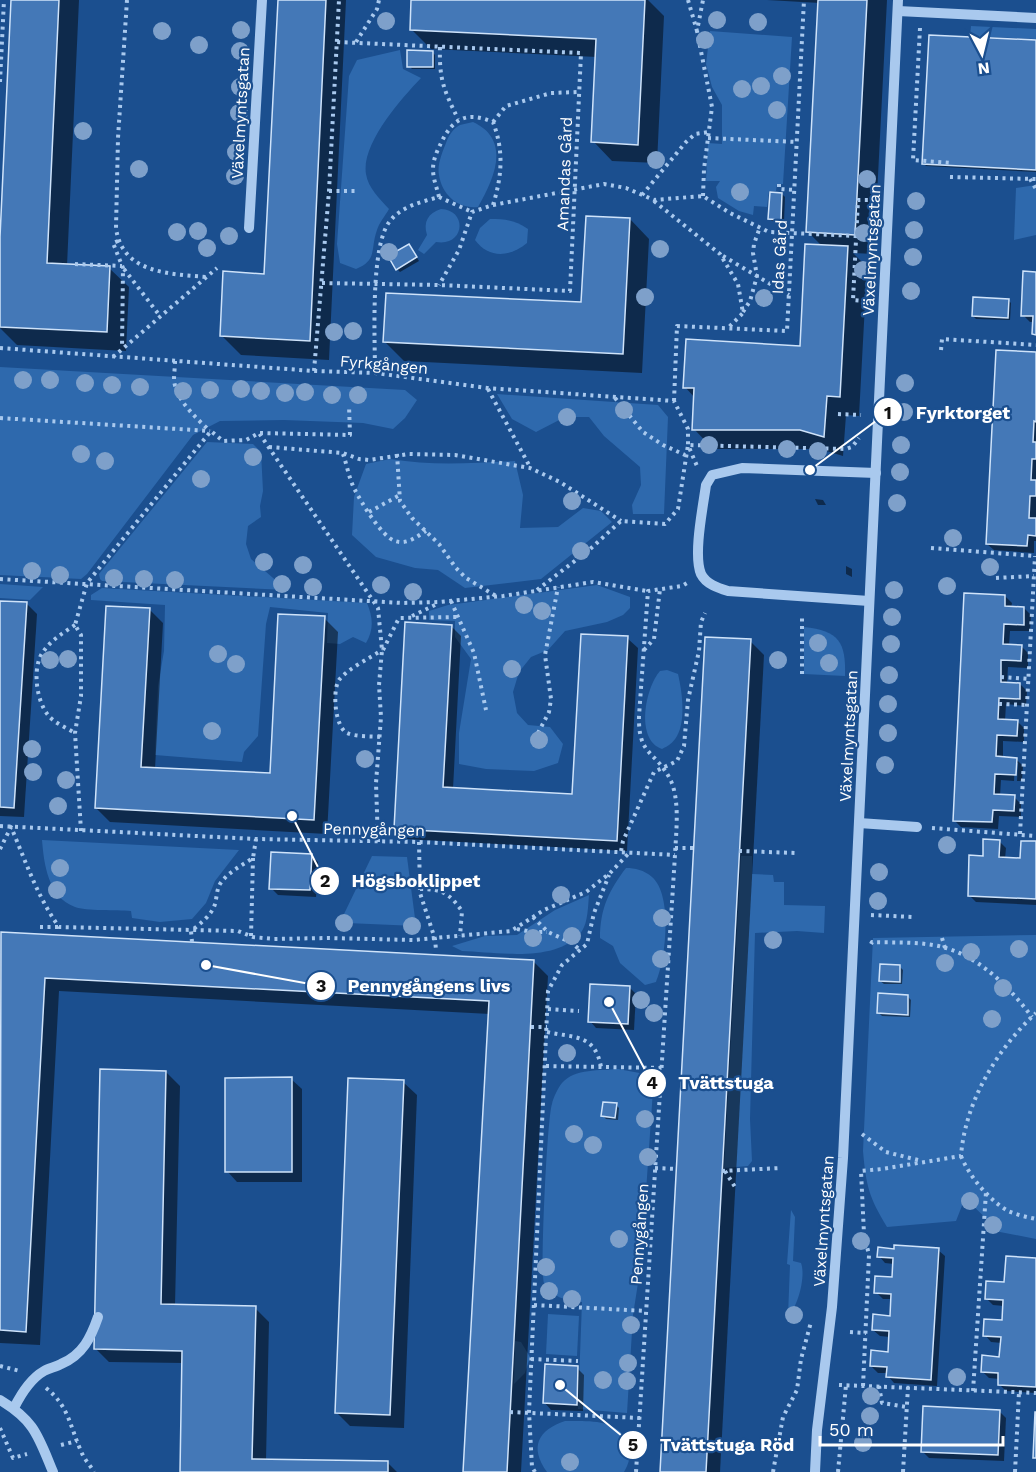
<svg xmlns="http://www.w3.org/2000/svg" width="1036" height="1472" viewBox="0 0 1036 1472" font-family="'Work Sans',sans-serif">
  <rect width="100%" height="100%" fill="#1b4f8f"/>
  <g fill="#2e69ad">
    <polygon points="971,26 1036,29 1036,39 970,36"/>
    <polygon points="710,31 792,37 783,184 777,184 776,191 769,191 767,207 754,206 753,215 739,211 718,198 716,187 720,181 706,181 708,143 722,144 722,105 712,87 706,64"/>
    <path d="M400,50L403,69L421,78C401,99 361,144 366,174C368,188 380,199 389,209C385,216 379,223 377,230C370,249 378,260 356,269L340,263L337,244L349,76L357,60Z"/>
    <path d="M473,122C512,140 494,179 478,207C458,209 442,195 439,175C437,165 442,153 446,143C448,137 453,128 460,125C464,124 469,123 473,122Z"/>
    <polygon points="1036,185 1036,235 1014,240 1016,188"/>
    <path d="M441,209C468,210 465,247 436,242L424,254L418,250L427,235C423,222 428,213 441,209Z"/>
    <path d="M490,219C505,219 515,220 528,229L527,243C510,257 489,259 475,240L480,228Z"/>
    <polygon points="0,367 405,390 417,400 405,418 393,429 363,423 284,420 220,421 193,435 87,574 81,579 0,575"/>
    <polygon points="497,394 658,405 668,417 664,514 633,514 632,505 641,485 640,467 604,436 589,417 565,417 536,432 512,419"/>
    <polygon points="207,442 253,444 261,452 263,491 260,506 261,517 248,526 246,544 251,559 287,590 102,581 100,579 99,574"/>
    <path d="M390,459C433,466 471,463 515,461L523,495L520,528L558,527L583,508L601,511L612,522L541,579L465,588L438,570L415,568L376,557L352,535L354,497L366,464Z"/>
    <polygon points="0,584 43,587 30,600 0,598"/>
    <polygon points="597,585 630,597 630,608 623,615 607,622 565,631 548,650 531,657 519,672 513,692 517,713 528,725 550,727 563,744 558,763 534,771 486,769 459,764 459,733 471,659 455,637 455,621 429,620 429,611 448,605"/>
    <path d="M102,588L367,603C373,618 374,629 366,643L353,637L340,644L327,643L328,613L270,607L266,624L258,736L244,752L242,762L155,755L158,686L164,651L165,605L91,600V595Z"/>
    <path d="M804,627C839,631 846,642 845,676L804,674Z"/>
    <path d="M667,670L678,674C682,691 686,720 677,736C673,743 668,746 662,749C635,740 645,688 660,671Z"/>
    <path d="M42,840L239,850L215,881L206,903L192,919L160,922L132,918L131,911C117,910 86,911 75,907C48,897 44,864 42,840Z"/>
    <polygon points="372,856 407,857 416,926 347,923 344,914"/>
    <polygon points="741,856 752,856 752,874 773,875 774,882 784,882 784,905 825,906 824,933 797,931 755,933 750,1119 752,1161 748,1166 724,1168"/>
    <path d="M626,868C635,868 644,870 652,877C673,895 666,960 656,982L645,985L620,963L613,946L600,938C600,909 609,890 626,868Z"/>
    <path d="M589,895C588,906 588,922 582,931C558,964 497,952 462,951L452,946L485,936L517,935L555,910Z"/>
    <path d="M1036,935V1239L1000,1232L965,1198L956,1221L887,1227C869,1197 866,1186 863,1151L873,938Z"/>
    <path d="M618,1069L645,1074L652,1082L653,1090L641,1264L633,1315L627,1413L578,1409L582,1302C566,1300 552,1298 544,1283C540,1275 547,1118 552,1104C553,1098 558,1088 562,1083C575,1068 600,1071 618,1069Z"/>
    <path d="M791,1210L795,1217L793,1261L801,1263C806,1276 798,1307 788,1316L790,1265L787,1264Z"/>
    <polygon points="548,1314 579,1316 577,1356 546,1354"/>
    <polygon points="515,1341 521,1342 530,1357 525,1373 514,1384"/>
    <path d="M565,1421C587,1421 619,1418 628,1444C632,1453 629,1464 624,1472H547C529,1447 538,1430 565,1421Z"/>
  </g>
  <g fill="#0007">
    <polygon points="13,0 79,0 67,266 109,268 129,287 126,351 17,345 0,328 0,269"/>
    <polygon points="279,0 346,0 329,360 241,355 221,335 266,275"/>
    <polygon points="413,0 648,0 664,16 657,163 612,161 593,141 597,57 431,49 411,29"/>
    <polygon points="767,0 887,0 874,254 853,253 867,267 859,416 846,415 843,456 820,449 713,449 694,429 695,398 685,387 801,347 822,246 808,232 820,3"/>
    <polygon points="1036,42 1036,172 926,166 923,163"/>
    <polygon points="432,52 435,55 435,69 412,69 409,66"/>
    <polygon points="782,194 785,197 784,222 772,221 769,218"/>
    <polygon points="630,219 649,239 642,373 404,361 385,342 583,304"/>
    <polygon points="409,245 419,261 400,272 397,269"/>
    <polygon points="1036,273 1036,336 1033,334 1034,322 1030,322 1023,315"/>
    <polygon points="1008,300 1011,303 1010,320 976,319 973,316"/>
    <polygon points="1036,354 1036,541 1034,541 1034,553 994,550 987,544"/>
    <polygon points="815,499 823,500 826,505 818,505"/>
    <polygon points="846,566 852,569 852,577 846,574"/>
    <polygon points="1005,596 1012,603 1011,608 1024,608 1031,615 1030,631 1010,631 1009,646 1021,646 1028,653 1028,668 1008,667 1007,684 1020,684 1027,691 1026,706 1006,704 1005,721 1017,721 1024,728 1024,742 1003,741 1003,758 1016,759 1023,766 1022,781 1017,781 1018,763 1015,763 1014,781 1001,780 1000,796 1014,797 1021,804 1021,817 999,816 998,829 961,827 954,820"/>
    <polygon points="0,602 27,604 37,614 24,817 0,816"/>
    <polygon points="149,609 163,623 155,769 271,775 324,618 338,632 327,834 110,822 96,808"/>
    <polygon points="451,626 461,636 453,789 573,796 627,638 638,648 627,851 406,839 395,828"/>
    <polygon points="750,641 764,655 720,1472 661,1472"/>
    <polygon points="999,841 1006,848 1005,859 1022,859 1036,843 1036,905 976,902 969,895 984,858"/>
    <polygon points="311,855 318,862 316,897 278,895 271,888"/>
    <polygon points="2,934 534,962 548,976 521,1472 465,1472 490,1014 59,991 40,1345 0,1343 0,976"/>
    <polygon points="900,967 903,970 902,984 884,984 880,981"/>
    <polygon points="629,987 636,994 634,1030 596,1028 590,1021"/>
    <polygon points="908,997 911,1000 910,1017 882,1016 879,1013"/>
    <polygon points="166,1072 180,1086 175,1306 255,1308 269,1322 266,1460 388,1463 397,1472 181,1472 184,1363 109,1362 95,1348"/>
    <polygon points="291,1079 302,1089 302,1182 237,1182 227,1171"/>
    <polygon points="403,1082 417,1095 404,1428 350,1426 336,1412"/>
    <polygon points="616,1105 619,1108 618,1120 606,1119 603,1116"/>
    <polygon points="938,1250 945,1256 937,1386 894,1383 888,1376 888,1373 878,1373 871,1366 889,1353 890,1337 880,1336 873,1330 891,1317 892,1299 883,1299 876,1292 894,1279 894,1264 885,1263 879,1256"/>
    <polygon points="1036,1259 1036,1393 1006,1391 999,1384 1000,1379 989,1378 982,1371 1001,1358 1002,1343 991,1342 985,1335 1003,1322 1004,1306 993,1305 986,1298"/>
    <polygon points="577,1368 584,1375 583,1411 551,1410 545,1403"/>
    <polygon points="999,1411 1006,1418 1004,1461 929,1458 922,1451"/>
  </g>
  <g fill="#4478b7" stroke="#cfe3fa" stroke-width="1.5">
    <polygon points="11,0 59,0 47,263 110,266 107,332 0,327 0,237"/>
    <polygon points="278,0 326,0 310,341 220,336 223,271 264,274"/>
    <polygon points="411,0 645,0 638,145 591,142 596,39 410,30"/>
    <polygon points="818,0 867,0 855,235 806,232"/>
    <polygon points="929,35 1036,40 1036,170 922,164"/>
    <polygon points="407,50 433,51 433,67 407,67"/>
    <polygon points="770,192 782,193 781,220 768,219"/>
    <polygon points="586,216 630,218 623,354 383,342 386,293 581,302"/>
    <polygon points="409,244 417,257 396,270 388,256"/>
    <polygon points="805,244 848,246 840,397 827,396 824,437 800,430 692,430 694,388 683,388 686,339 800,346"/>
    <polygon points="1023,271 1036,272 1036,335 1032,334 1033,316 1021,316"/>
    <polygon points="973,297 1009,299 1008,318 972,316"/>
    <polygon points="996,350 1036,352 1036,422 1034,421 1033,442 1036,442 1036,459 1032,459 1031,480 1036,480 1036,496 1030,496 1029,518 1036,518 1036,536 1028,535 1027,546 986,544"/>
    <polygon points="964,593 1005,595 1005,606 1024,607 1024,625 1004,624 1003,644 1022,645 1021,661 1001,660 1001,682 1020,683 1020,699 999,698 998,719 1018,720 1017,736 997,735 996,756 1017,758 1016,775 995,774 994,794 1015,795 1014,811 993,810 992,822 953,821"/>
    <polygon points="0,601 27,602 14,808 0,807"/>
    <polygon points="106,606 150,608 141,767 270,773 278,614 325,616 314,820 95,808"/>
    <polygon points="405,622 452,625 443,787 572,794 581,634 628,636 617,841 394,829"/>
    <polygon points="705,637 751,639 706,1472 660,1472"/>
    <polygon points="983,839 1000,840 999,857 1020,858 1021,841 1036,841 1036,899 968,896 969,855 983,856"/>
    <polygon points="271,852 312,854 310,890 269,889"/>
    <polygon points="1,932 534,960 507,1472 463,1472 489,1001 45,978 26,1332 0,1330"/>
    <polygon points="880,964 900,965 900,982 879,981"/>
    <polygon points="590,984 630,986 628,1024 588,1022"/>
    <polygon points="878,993 908,995 908,1015 877,1013"/>
    <polygon points="100,1069 166,1071 161,1304 256,1306 252,1459 388,1461 388,1472 180,1472 182,1351 94,1349"/>
    <polygon points="292,1077 292,1172 225,1172 225,1078"/>
    <polygon points="348,1078 404,1080 390,1415 335,1413"/>
    <polygon points="603,1102 617,1103 615,1118 601,1116"/>
    <polygon points="894,1245 939,1248 931,1380 886,1377 887,1367 870,1366 871,1350 888,1352 889,1331 872,1330 873,1314 890,1316 891,1294 874,1293 875,1276 892,1277 893,1258 877,1257 878,1247 894,1249"/>
    <polygon points="1006,1256 1036,1258 1036,1387 998,1385 998,1373 981,1372 982,1355 999,1357 1001,1337 983,1336 984,1319 1002,1320 1003,1300 985,1299 986,1281 1004,1282"/>
    <polygon points="545,1364 578,1366 577,1405 543,1403"/>
    <polygon points="923,1406 1000,1410 998,1455 921,1452"/>
    <polygon points="1035,1412 1036,1412 1036,1458 1033,1458"/>
  </g>
  <g fill="none" stroke-linecap="round" stroke-linejoin="round">
    <g stroke="#a9c9ee" stroke-width="4" stroke-dasharray="3 4.5" stroke-linecap="butt">
      <path d="M127,0L118,138L116,228C122,274 171,274 207,277"/>
      <polyline points="688,0 697,31"/>
      <polyline points="920,28 913,160 951,163"/>
      <polyline points="356,42 377,9 379,0"/>
      <path d="M440,47C439,80 444,90 458,119"/>
      <polyline points="0,82 4,0"/>
      <polyline points="493,122 506,106 551,93 579,92"/>
      <polyline points="708,138 797,142"/>
      <polyline points="950,177 1036,179"/>
      <polyline points="1030,179 1036,189"/>
      <polyline points="779,184 779,189 795,190"/>
      <polyline points="329,191 355,191"/>
      <polyline points="642,195 686,142 695,134 709,132"/>
      <polyline points="703,196 704,169 712,107 697,31 703,0"/>
      <polyline points="439,197 472,212"/>
      <polyline points="654,201 720,254 738,284 743,313 727,329"/>
      <polyline points="493,205 604,184 626,188 654,200 703,196 730,213 769,232 856,236"/>
      <polyline points="118,241 113,243 123,268 122,348"/>
      <polyline points="723,256 789,295"/>
      <polyline points="75,264 122,266"/>
      <polyline points="124,269 160,316"/>
      <polyline points="322,283 439,285 570,291 581,53 337,42"/>
      <polyline points="866,301 853,300 858,200 872,200"/>
      <polyline points="743,312 750,301 757,276 753,253 754,244 760,227"/>
      <polyline points="0,348 314,371 375,373 487,388 674,401 688,429 688,445 697,466"/>
      <polyline points="941,350 942,339 1036,345"/>
      <polyline points="113,357 217,268"/>
      <path d="M175,361C175,367 174,374 174,380C176,400 196,418 210,431"/>
      <polyline points="314,371 329,191 339,0"/>
      <path d="M375,373C375,340 370,245 390,221C402,206 421,202 439,197C437,188 433,179 433,169C433,160 437,151 441,143C453,118 467,111 493,122C504,151 502,176 493,205L472,212L459,250L439,285"/>
      <polyline points="488,389 530,467"/>
      <polyline points="615,398 643,432 663,445 685,455"/>
      <polyline points="674,401 677,326 787,331 804,0"/>
      <polyline points="838,414 861,415"/>
      <polyline points="0,418 210,431"/>
      <polyline points="260,433 350,435 349,405"/>
      <polyline points="269,447 343,453 359,459 369,460 409,454 455,455 530,468 560,482 621,521"/>
      <path d="M343,454C347,465 349,479 355,490C361,502 382,537 395,541C407,545 416,537 426,531"/>
      <polyline points="397,454 400,501 412,518 439,544 456,568 466,578 496,596"/>
      <polyline points="369,512 398,496"/>
      <polyline points="931,548 1035,556"/>
      <polyline points="996,578 1034,576"/>
      <polyline points="0,579 402,603 439,602 503,596 593,582 647,591"/>
      <polyline points="537,590 589,550 621,521 665,524 678,509 688,445 846,449 852,447 859,438"/>
      <polyline points="451,601 474,653 486,710"/>
      <polyline points="412,616 437,604"/>
      <path d="M75,625C63,633 51,640 43,652C32,667 36,700 48,715C54,723 67,728 75,733"/>
      <polyline points="383,650 399,618 458,617"/>
      <polyline points="644,650 654,639 660,589"/>
      <polyline points="802,674 802,617"/>
      <polyline points="1001,677 1029,679"/>
      <polyline points="999,704 1028,705"/>
      <polyline points="538,733 549,712 551,699 545,655 558,587"/>
      <path d="M380,737C371,736 356,737 347,733C335,727 332,691 339,680C347,669 370,658 382,650"/>
      <polyline points="0,826 256,839 419,842 675,855"/>
      <polyline points="932,828 1036,836"/>
      <polyline points="81,831 75,733 81,696 81,635 75,625 87,583 211,431 223,441 246,440 259,433 378,608 382,650 379,685 381,717 376,783 378,842"/>
      <polyline points="1020,834 1035,556"/>
      <polyline points="419,842 420,893 435,939 436,950"/>
      <polyline points="675,848 693,848"/>
      <path d="M0,849L11,827C26,862 37,896 59,927L238,931L253,937L274,939L327,938L413,940L511,931L544,910L586,892L610,873L630,852"/>
      <polyline points="621,851 623,841 654,772 677,761 684,746 688,700 699,651 701,622 705,613"/>
      <polyline points="739,851 797,853"/>
      <path d="M420,889C442,889 449,893 462,911L460,936"/>
      <polyline points="871,915 913,917"/>
      <polyline points="533,917 548,932 572,943 580,950"/>
      <polyline points="40,927 59,927"/>
      <polyline points="517,929 532,932 547,932"/>
      <polyline points="251,936 253,858"/>
      <polyline points="942,938 945,948"/>
      <path d="M192,942L191,931C200,924 210,916 214,907C217,900 216,891 220,884C228,872 241,866 253,858L256,839"/>
      <path d="M871,944L872,942C895,943 923,941 946,948C982,959 1010,988 1032,1017"/>
      <polyline points="548,1009 579,1011"/>
      <polyline points="531,1027 547,1027"/>
      <path d="M547,1032C575,1038 595,1034 601,1067"/>
      <polyline points="546,1066 662,1068"/>
      <polyline points="862,1134 886,1152 922,1161"/>
      <path d="M961,1156C969,1176 989,1200 1008,1211C1017,1215 1027,1217 1036,1219"/>
      <polyline points="655,1168 676,1169"/>
      <polyline points="722,1171 781,1168"/>
      <polyline points="725,1171 735,1187"/>
      <polyline points="534,1305 646,1311"/>
      <polyline points="850,1332 866,1333"/>
      <polyline points="531,1359 578,1361"/>
      <polyline points="0,1366 20,1371"/>
      <polyline points="839,1385 1036,1393"/>
      <path d="M863,1386L869,1255L864,1234L861,1171L882,1169L961,1156C965,1102 997,1049 1036,1013"/>
      <polyline points="879,1386 882,1403 907,1407"/>
      <path d="M46,1388C69,1406 70,1427 81,1451C84,1459 90,1465 94,1472"/>
      <polyline points="973,1391 986,1192"/>
      <polyline points="510,1412 640,1418"/>
      <polyline points="0,1428 13,1458 27,1454"/>
      <polyline points="61,1445 77,1441"/>
      <polyline points="535,1472 532,1467 529,1412 548,991 562,965 587,944 594,913 609,875"/>
      <path d="M636,1472L675,855C676,832 680,802 671,781C656,750 638,757 639,716L648,591L682,586L687,583"/>
      <polyline points="773,1472 783,1417 797,1390 801,1359 811,1322"/>
      <polyline points="838,1472 846,1385"/>
      <polyline points="903,1472 908,1387"/>
      <polyline points="1015,1472 1019,1392"/>
    </g>
    <g stroke="#a9c9ee" stroke-width="10">
      <polyline points="898,11 1036,18"/>
      <polyline points="249,228 262,0"/>
      <path d="M869,601L728,591C718,588 706,584 701,574C693,555 703,507 706,485L712,475L742,468L876,473"/>
      <polyline points="859,823 917,827"/>
      <path d="M0,1400C35,1421 38,1436 53,1472"/>
      <path d="M14,1408C21,1394 30,1379 44,1371C49,1368 56,1367 61,1364C83,1355 91,1337 98,1317"/>
      <polyline points="815,1472 817,1430 832,1307 843,1158 898,0"/>
    </g>
  </g>
  <g fill="#7ea0ca">
    <circle cx="717" cy="20" r="9"/>
    <circle cx="386" cy="21" r="9"/>
    <circle cx="758" cy="22" r="9"/>
    <circle cx="241" cy="30" r="9"/>
    <circle cx="162" cy="31" r="9"/>
    <circle cx="705" cy="40" r="9"/>
    <circle cx="199" cy="45" r="9"/>
    <circle cx="240" cy="51" r="9"/>
    <circle cx="782" cy="76" r="9"/>
    <circle cx="761" cy="86" r="9"/>
    <circle cx="240" cy="87" r="9"/>
    <circle cx="742" cy="89" r="9"/>
    <circle cx="777" cy="110" r="9"/>
    <circle cx="239" cy="113" r="9"/>
    <circle cx="83" cy="131" r="9"/>
    <circle cx="236" cy="152" r="9"/>
    <circle cx="656" cy="160" r="9"/>
    <circle cx="139" cy="169" r="9"/>
    <circle cx="235" cy="176" r="9"/>
    <circle cx="867" cy="179" r="9"/>
    <circle cx="740" cy="192" r="9"/>
    <circle cx="916" cy="201" r="9"/>
    <circle cx="914" cy="230" r="9"/>
    <circle cx="198" cy="231" r="9"/>
    <circle cx="177" cy="232" r="9"/>
    <circle cx="864" cy="233" r="9"/>
    <circle cx="229" cy="236" r="9"/>
    <circle cx="207" cy="248" r="9"/>
    <circle cx="660" cy="249" r="9"/>
    <circle cx="389" cy="252" r="9"/>
    <circle cx="913" cy="257" r="9"/>
    <circle cx="863" cy="270" r="9"/>
    <circle cx="911" cy="291" r="9"/>
    <circle cx="645" cy="297" r="9"/>
    <circle cx="764" cy="298" r="9"/>
    <circle cx="353" cy="331" r="9"/>
    <circle cx="334" cy="332" r="9"/>
    <circle cx="23" cy="380" r="9"/>
    <circle cx="50" cy="380" r="9"/>
    <circle cx="85" cy="383" r="9"/>
    <circle cx="905" cy="383" r="9"/>
    <circle cx="112" cy="385" r="9"/>
    <circle cx="140" cy="387" r="9"/>
    <circle cx="241" cy="389" r="9"/>
    <circle cx="210" cy="390" r="9"/>
    <circle cx="183" cy="391" r="9"/>
    <circle cx="261" cy="391" r="9"/>
    <circle cx="305" cy="392" r="9"/>
    <circle cx="285" cy="393" r="9"/>
    <circle cx="332" cy="395" r="9"/>
    <circle cx="358" cy="395" r="9"/>
    <circle cx="624" cy="410" r="9"/>
    <circle cx="904" cy="412" r="9"/>
    <circle cx="567" cy="417" r="9"/>
    <circle cx="709" cy="445" r="9"/>
    <circle cx="901" cy="445" r="9"/>
    <circle cx="787" cy="449" r="9"/>
    <circle cx="818" cy="451" r="9"/>
    <circle cx="81" cy="454" r="9"/>
    <circle cx="253" cy="457" r="9"/>
    <circle cx="105" cy="461" r="9"/>
    <circle cx="900" cy="472" r="9"/>
    <circle cx="201" cy="479" r="9"/>
    <circle cx="572" cy="501" r="9"/>
    <circle cx="897" cy="503" r="9"/>
    <circle cx="953" cy="538" r="9"/>
    <circle cx="581" cy="551" r="9"/>
    <circle cx="264" cy="562" r="9"/>
    <circle cx="303" cy="565" r="9"/>
    <circle cx="990" cy="567" r="9"/>
    <circle cx="32" cy="571" r="9"/>
    <circle cx="60" cy="575" r="9"/>
    <circle cx="114" cy="578" r="9"/>
    <circle cx="144" cy="579" r="9"/>
    <circle cx="175" cy="580" r="9"/>
    <circle cx="282" cy="584" r="9"/>
    <circle cx="381" cy="585" r="9"/>
    <circle cx="947" cy="586" r="9"/>
    <circle cx="313" cy="587" r="9"/>
    <circle cx="894" cy="590" r="9"/>
    <circle cx="413" cy="592" r="9"/>
    <circle cx="524" cy="605" r="9"/>
    <circle cx="542" cy="611" r="9"/>
    <circle cx="892" cy="617" r="9"/>
    <circle cx="818" cy="643" r="9"/>
    <circle cx="891" cy="644" r="9"/>
    <circle cx="218" cy="654" r="9"/>
    <circle cx="68" cy="659" r="9"/>
    <circle cx="50" cy="660" r="9"/>
    <circle cx="778" cy="660" r="9"/>
    <circle cx="829" cy="663" r="9"/>
    <circle cx="236" cy="664" r="9"/>
    <circle cx="512" cy="669" r="9"/>
    <circle cx="889" cy="675" r="9"/>
    <circle cx="888" cy="704" r="9"/>
    <circle cx="212" cy="731" r="9"/>
    <circle cx="888" cy="733" r="9"/>
    <circle cx="539" cy="740" r="9"/>
    <circle cx="32" cy="749" r="9"/>
    <circle cx="365" cy="759" r="9"/>
    <circle cx="885" cy="765" r="9"/>
    <circle cx="33" cy="772" r="9"/>
    <circle cx="66" cy="780" r="9"/>
    <circle cx="58" cy="806" r="9"/>
    <circle cx="947" cy="845" r="9"/>
    <circle cx="60" cy="868" r="9"/>
    <circle cx="879" cy="872" r="9"/>
    <circle cx="323" cy="883" r="9"/>
    <circle cx="57" cy="890" r="9"/>
    <circle cx="561" cy="895" r="9"/>
    <circle cx="878" cy="901" r="9"/>
    <circle cx="662" cy="918" r="9"/>
    <circle cx="344" cy="923" r="9"/>
    <circle cx="412" cy="926" r="9"/>
    <circle cx="572" cy="936" r="9"/>
    <circle cx="533" cy="938" r="9"/>
    <circle cx="773" cy="940" r="9"/>
    <circle cx="1019" cy="949" r="9"/>
    <circle cx="971" cy="952" r="9"/>
    <circle cx="661" cy="959" r="9"/>
    <circle cx="945" cy="963" r="9"/>
    <circle cx="1003" cy="988" r="9"/>
    <circle cx="641" cy="1000" r="9"/>
    <circle cx="654" cy="1013" r="9"/>
    <circle cx="992" cy="1019" r="9"/>
    <circle cx="567" cy="1053" r="9"/>
    <circle cx="645" cy="1119" r="9"/>
    <circle cx="574" cy="1134" r="9"/>
    <circle cx="593" cy="1145" r="9"/>
    <circle cx="648" cy="1157" r="9"/>
    <circle cx="970" cy="1201" r="9"/>
    <circle cx="993" cy="1225" r="9"/>
    <circle cx="619" cy="1239" r="9"/>
    <circle cx="861" cy="1241" r="9"/>
    <circle cx="546" cy="1267" r="9"/>
    <circle cx="549" cy="1291" r="9"/>
    <circle cx="572" cy="1299" r="9"/>
    <circle cx="794" cy="1315" r="9"/>
    <circle cx="631" cy="1325" r="9"/>
    <circle cx="628" cy="1363" r="9"/>
    <circle cx="957" cy="1377" r="9"/>
    <circle cx="603" cy="1380" r="9"/>
    <circle cx="627" cy="1381" r="9"/>
    <circle cx="871" cy="1396" r="9"/>
    <circle cx="870" cy="1416" r="9"/>
    <circle cx="863" cy="1443" r="9"/>
    <circle cx="570" cy="1462" r="9"/>
  </g>
  <g text-anchor="middle" stroke-width="4.5" stroke-linejoin="round" paint-order="stroke">
    <g font-size="16" fill="#fff" stroke="#1b4f8f">
      <text transform="translate(240 113) rotate(-87)" y="6">Växelmyntsgatan</text>
      <text transform="translate(564 174) rotate(-88)" y="6">Amandas Gård</text>
      <text transform="translate(871 250) rotate(-87)" y="6">Växelmyntsgatan</text>
      <text transform="translate(779 257) rotate(-87)" y="6">Idas Gård</text>
      <text transform="translate(384 364) rotate(5)" y="6">Fyrkgången</text>
      <text transform="translate(848 736) rotate(-87)" y="6">Växelmyntsgatan</text>
      <text transform="translate(374 829) rotate(1)" y="6">Pennygången</text>
      <text transform="translate(823 1221) rotate(-86)" y="6">Växelmyntsgatan</text>
      <text transform="translate(639 1234) rotate(-86)" y="6">Pennygången</text>
    </g>
  </g>
  <path fill="none" stroke="#fff" stroke-width="2" d="M810 470L888 412M292 816L325 881M206 965L321 986M609 1002L652 1083M560 1385L633 1445"/>
  <g fill="#fff" stroke="#1b4f8f" stroke-width="2">
    <circle cx="810" cy="470" r="6"/>
    <circle cx="292" cy="816" r="6"/>
    <circle cx="206" cy="965" r="6"/>
    <circle cx="609" cy="1002" r="6"/>
    <circle cx="560" cy="1385" r="6"/>
    <circle cx="888" cy="412" r="15"/>
    <circle cx="325" cy="881" r="15"/>
    <circle cx="321" cy="986" r="15"/>
    <circle cx="652" cy="1083" r="15"/>
    <circle cx="633" cy="1445" r="15"/>
  </g>
  <g font-size="18" text-anchor="middle" font-weight="bold" fill="#111">
    <text x="888" y="419">1</text>
    <text x="325" y="887">2</text>
    <text x="321" y="992">3</text>
    <text x="652" y="1089">4</text>
    <text x="633" y="1451">5</text>
  </g>
  <g font-size="18" text-anchor="middle" font-weight="bold" fill="#fff" stroke="#1b4f8f" stroke-width="4.5" stroke-linejoin="round" paint-order="stroke">
    <text x="963" y="419">Fyrktorget</text>
    <text x="416" y="887">Högsboklippet</text>
    <text x="429" y="992">Pennygångens livs</text>
    <text x="726" y="1089">Tvättstuga</text>
    <text x="727" y="1451">Tvättstuga Röd</text>
  </g>
  <g transform="translate(982 54) rotate(173)" stroke="#1b4f8f" stroke-width="4.5" paint-order="stroke">
  <path d="M0-4.5L10 22L0 15L-10 22Z" fill="#ffffff"/>
  <text y="-9" font-size="16" font-weight="bold" text-anchor="middle" fill="#ffffff">N</text>
  </g>
  <path d="M820 1436v9h183v-9" fill="none" stroke="#ffffff" stroke-width="3"/>
  <text x="829" y="1436" font-size="18" fill="#ffffff" stroke="#1b4f8f" stroke-width="4.5" paint-order="stroke">50 m</text>
</svg>
